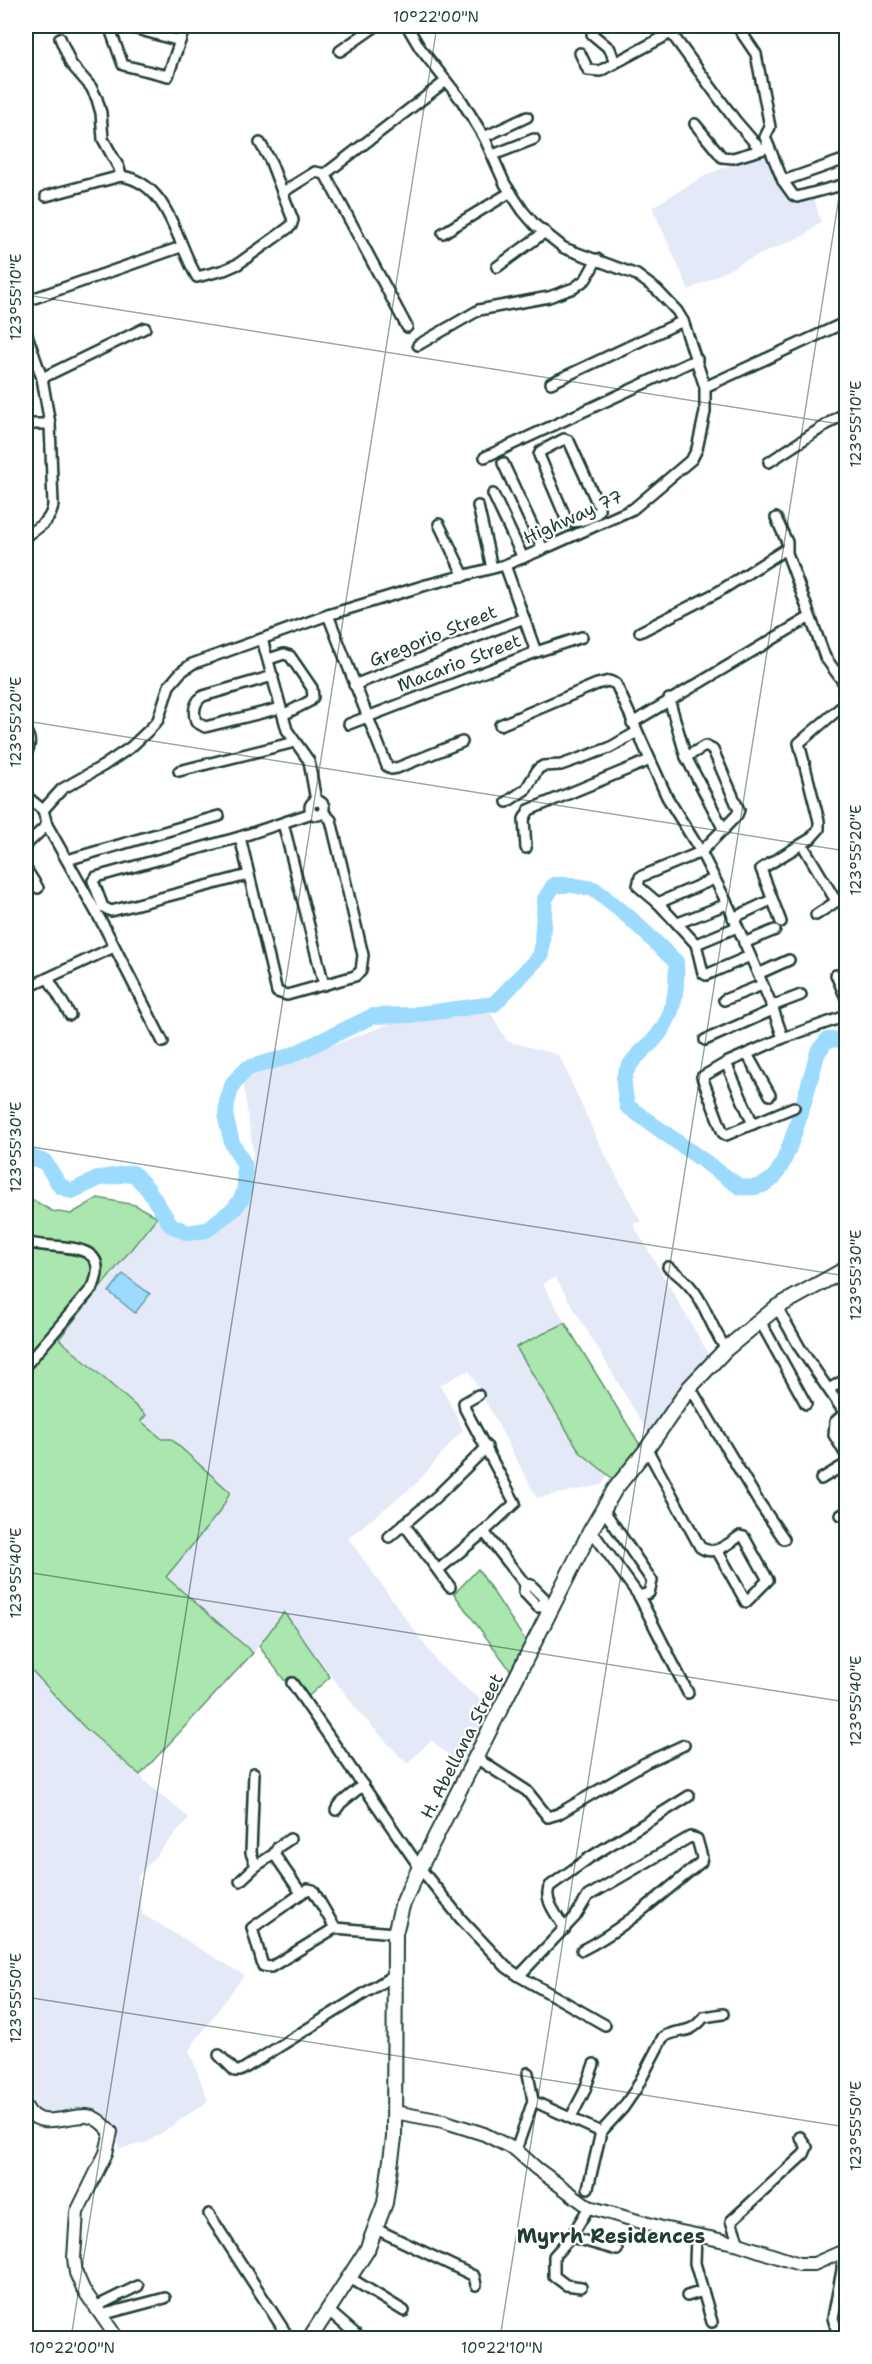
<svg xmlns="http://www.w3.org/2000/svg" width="872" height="2364" viewBox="0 0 872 2364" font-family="'Shantell Sans',sans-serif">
  <rect width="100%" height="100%" fill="#fff"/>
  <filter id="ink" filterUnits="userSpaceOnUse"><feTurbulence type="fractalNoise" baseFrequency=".0167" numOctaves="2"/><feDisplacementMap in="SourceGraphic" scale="12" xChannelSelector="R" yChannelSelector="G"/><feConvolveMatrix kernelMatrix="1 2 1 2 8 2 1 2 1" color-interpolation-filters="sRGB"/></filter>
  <g filter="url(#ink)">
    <g fill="#e4e9f8">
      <polygon points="763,152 793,200 813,195 821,222 805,235 747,260 689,290 652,207 708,174"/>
      <polygon points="491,1013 507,1041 559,1055 597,1139 641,1222 633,1224 711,1358 693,1374 648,1433 555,1277 543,1284 565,1323 516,1347 580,1452 607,1475 602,1485 537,1498 469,1370 440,1385 463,1429 417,1483 348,1538 440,1666 491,1709 461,1766 431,1740 407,1764 358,1711 284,1612 253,1653 166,1577 85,1727 140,1775 144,1781 189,1818 138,1876 142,1914 244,1975 189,2050 208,2101 148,2142 119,2149 117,2129 104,2115 85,2110 51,2114 40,2112 34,2106 31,2096 26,1994 26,1518 45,1533 145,1415 58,1339 157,1217 187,1240 204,1235 242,1203 250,1190 253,1152 243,1082 256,1073 390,1024"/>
    </g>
    <g fill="#a9e7ae" stroke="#649271" stroke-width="1.5">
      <polygon points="26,1196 52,1211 71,1214 98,1198 135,1205 157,1217 59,1339 146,1415 141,1421 162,1439 171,1439 230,1492 221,1510 166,1577 253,1653 140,1775 84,1727 26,1664"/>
      <polygon points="565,1323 640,1445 613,1479 580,1452 516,1347"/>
      <polygon points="478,1569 527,1643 511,1671 454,1594"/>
      <polygon points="284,1612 330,1677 301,1703 259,1646"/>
    </g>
    <polygon fill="#9cdafe" stroke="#6a9bad" stroke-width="1.5" points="123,1274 150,1294 135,1313 109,1292"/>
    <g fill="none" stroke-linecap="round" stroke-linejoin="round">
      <path stroke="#9cdafe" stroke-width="16" d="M26,1156L45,1162L60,1186L72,1191L100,1178L133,1173L147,1188L171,1225L188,1233L206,1230L234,1209L242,1198L245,1186L244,1164L232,1143L226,1119L227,1102L233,1083L248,1068L290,1056L373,1016L412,1015L494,1004L541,955L545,899L554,885H572L594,889L630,918L676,962C678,991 674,1019 653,1041C643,1051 628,1062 624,1078C623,1086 626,1098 627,1106L740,1187C752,1188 761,1188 771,1180C789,1166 810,1078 818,1052L827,1040L846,1039"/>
      <g stroke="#1f3d34" stroke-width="14">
        <g id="minor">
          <polyline points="109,26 123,65 168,76 185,26"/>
          <polyline points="126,26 180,41"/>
          <polyline points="666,26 735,120 760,149"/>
          <polyline points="737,26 756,54 770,127 765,137 783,181 793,195 797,197 846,184"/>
          <polyline points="592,34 610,49 615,63"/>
          <path d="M60,38L71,64L91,87L97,99L101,113L103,139L119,168L121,176C169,183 176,242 197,277L224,270L238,264L291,226L293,220L270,160L260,143"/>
          <polyline points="340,51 376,26"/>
          <polyline points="580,53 588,70 600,71 671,33"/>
          <polyline points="695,124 722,157 733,158 764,149"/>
          <polyline points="484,137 527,117"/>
          <polyline points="493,155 534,139"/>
          <polyline points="325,174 446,81"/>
          <polyline points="783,181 846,159"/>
          <polyline points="283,192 315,172 325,174 407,327"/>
          <polyline points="46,196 121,176"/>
          <polyline points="443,233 511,192"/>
          <polyline points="497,267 545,232"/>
          <polyline points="26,301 181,247"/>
          <path d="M26,332L42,378L50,424L53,505C51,522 38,527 26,536"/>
          <polyline points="418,345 479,310 549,297 574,288 586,279 597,259"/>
          <polyline points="42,378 145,328"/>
          <polyline points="551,383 683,321"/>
          <polyline points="705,387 846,322"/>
          <polyline points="26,424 50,424"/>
          <path d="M564,439L569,441L599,507V511C593,518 576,524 567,521L539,455L541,451Z"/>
          <polyline points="485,457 697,359"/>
          <polyline points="769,462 846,412"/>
          <polyline points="503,463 543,549"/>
          <polyline points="493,494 523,558"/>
          <polyline points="478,506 492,568"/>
          <polyline points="776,518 787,542 787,553 825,657 846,686"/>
          <polyline points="439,524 464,576"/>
          <polyline points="505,565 536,652"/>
          <polyline points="328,615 387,766 391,769 397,768 462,742"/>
          <polyline points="640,632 718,592 786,549"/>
          <polyline points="262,639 287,730 309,761 316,801"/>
          <polyline points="269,659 284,654 290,656 312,688 313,697 310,701 283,715"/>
          <path d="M273,676L203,696C194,702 193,712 196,722L205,727L281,708"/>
          <polyline points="354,685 524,618"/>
          <polyline points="669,699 686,757 724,830"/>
          <polyline points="632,723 810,617"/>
          <polyline points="349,724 536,652 582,637"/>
          <polyline points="500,725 597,684 609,681 616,684 667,797 701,852 729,907 772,1006 783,1038"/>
          <path d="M26,732C31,740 30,746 26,754"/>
          <polyline points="686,757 705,746 713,750 739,810 737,815 701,852 640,877 638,886 658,903 696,944 703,973 706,975 750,956"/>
          <polyline points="179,771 295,742"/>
          <polyline points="26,796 43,810 47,825 105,928 163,1042"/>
          <circle cx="317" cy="808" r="7"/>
          <polyline points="507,802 526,789 538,769 543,766 561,765 609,748 637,732"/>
          <polyline points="43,810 62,789 103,766 131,747 151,728 158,720 169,686 181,672 192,664 328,615 426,585 505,565 541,550 633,509 692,459 697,449 705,412 705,387 683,321 677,311 657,290 637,275 564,248 535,225 523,211 505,184 484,137 462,101 420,48 407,26"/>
          <polyline points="283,823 324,985"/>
          <polyline points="240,837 277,992 287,995 355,976 361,971 363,955 331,820 323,812"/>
          <polyline points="802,844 836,901"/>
          <polyline points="26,845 47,825"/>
          <polyline points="526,848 524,819 529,810 650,760"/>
          <polyline points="67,860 219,816"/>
          <polyline points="26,869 38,888"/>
          <polyline points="248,875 111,911 103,907 93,881 96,877 240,837 312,813"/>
          <polyline points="658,903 714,879"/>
          <polyline points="816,915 846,895"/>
          <polyline points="733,918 767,902"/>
          <polyline points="781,922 761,869 810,839 819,829 819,821 799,743 846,703"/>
          <polyline points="678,923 727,904"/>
          <polyline points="744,943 775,930"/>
          <polyline points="696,944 737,927"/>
          <polyline points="758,974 789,960"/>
          <polyline points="836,975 846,998"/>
          <polyline points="48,978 70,1015"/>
          <polyline points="33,985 114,947"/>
          <polyline points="724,1000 762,985"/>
          <polyline points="772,1006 801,995"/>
          <polyline points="705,1040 773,1010"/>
          <polyline points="747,1054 770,1095"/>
          <polyline points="726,1063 753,1124"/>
          <polyline points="794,1107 726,1135 723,1133 702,1077 726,1063 783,1038 846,1016"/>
          <path d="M26,1242C52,1251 114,1237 93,1287L26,1365"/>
          <path d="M668,1267C706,1293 703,1315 726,1349"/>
          <polyline points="777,1307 800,1348 846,1415"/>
          <polyline points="760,1321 806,1404"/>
          <polyline points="690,1387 758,1501 784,1539"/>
          <polyline points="829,1389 846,1379"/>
          <polyline points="846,1412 835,1422 834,1435 846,1455"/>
          <path d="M647,1449L700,1547C714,1557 728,1544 740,1536L744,1537L768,1580L746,1602L717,1550"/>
          <polyline points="821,1479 846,1464"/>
          <polyline points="603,1509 652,1581 649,1593 639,1596"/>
          <polyline points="841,1515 846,1512"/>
          <polyline points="404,1524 450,1587"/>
          <polyline points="591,1530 639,1596 688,1693"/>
          <polyline points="484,1532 525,1584 531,1585 544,1598 543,1606 550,1613"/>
          <polyline points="389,1537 437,1496 487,1447"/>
          <polyline points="438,1570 484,1532 515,1503 465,1409 464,1403 478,1395"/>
          <polyline points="525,1584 524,1592 538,1607 543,1606"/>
          <polyline points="292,1683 420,1868 461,1919 506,1967 519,1976 605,2025"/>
          <polyline points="476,1758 527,1791 548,1817 558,1814 645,1763 684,1745"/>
          <polyline points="254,1773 251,1853 256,1866"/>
          <polyline points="336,1810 341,1803 363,1785"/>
          <polyline points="274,1854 301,1893"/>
          <polyline points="240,1881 256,1866 274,1854 278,1847 290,1839"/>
          <polygon points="308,1889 313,1890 335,1928 271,1967 263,1966 252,1928"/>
          <polyline points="335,1928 395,1933"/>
          <path d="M565,1929C558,1916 542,1899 550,1886L589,1858L689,1796"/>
          <path d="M519,1976L575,1917L588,1896L690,1837L697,1839L702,1857L701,1862C665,1891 623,1930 582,1950"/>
          <polyline points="219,2055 235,2071 240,2071 394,1975"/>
          <polyline points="528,2073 533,2101 601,2132"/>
          <polyline points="571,2117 584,2092 594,2064"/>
          <polyline points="516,2150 533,2101"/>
          <path d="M588,2188L601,2132L623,2108L636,2089L663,2037C681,2027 688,2037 704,2017L723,2014"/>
          <polyline points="209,2214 289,2338"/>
          <polyline points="376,2229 474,2276 476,2285"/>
          <polyline points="696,2236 695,2263 712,2322"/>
          <polyline points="571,2237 617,2250"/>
          <polyline points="739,2244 731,2221 804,2154 807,2147 800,2137"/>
          <polyline points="350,2278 404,2311"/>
          <polyline points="581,2287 566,2285 554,2276 554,2256 571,2237 589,2207"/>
          <polyline points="687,2296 703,2291"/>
          <polyline points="95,2307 138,2286"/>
          <polyline points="329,2311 360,2338"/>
          <polyline points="101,2315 165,2298"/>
          <polyline points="839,2338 833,2318 842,2270 843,2252"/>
        </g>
      </g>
      <g stroke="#1f3d34" stroke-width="16">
        <g id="tertiary">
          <path d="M26,2107C37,2131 67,2115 87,2116C97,2117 104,2125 111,2132L106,2153L77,2212L74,2258L76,2273L83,2289L117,2338"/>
          <polyline points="394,2112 443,2121 484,2134 516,2150 536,2168 589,2207 662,2228 739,2244 799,2264 814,2264 846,2250"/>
        </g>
      </g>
      <g stroke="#1f3d34" stroke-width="18">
        <polyline id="secondary" points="310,2338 367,2250 385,2203 394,2138 395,1933 402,1906 411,1885 591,1530 615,1489 647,1449 690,1387 726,1349 777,1307 846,1269"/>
      </g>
      <use href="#minor" stroke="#fff" stroke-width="9"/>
      <use href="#tertiary" stroke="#fff" stroke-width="12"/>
      <use href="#secondary" stroke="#fff" stroke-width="14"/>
    </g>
  </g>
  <path fill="none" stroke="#1f3d34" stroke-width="1.5" stroke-opacity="0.45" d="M26,295L846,425M26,721L846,851M26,1146L846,1276M26,1572L846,1702M26,1997L846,2127M71,2338L437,26M500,2338L846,153"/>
  <g text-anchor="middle" stroke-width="4.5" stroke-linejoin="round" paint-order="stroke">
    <g font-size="18" fill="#1f3d34" stroke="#fff">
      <text transform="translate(573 517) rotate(-24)" y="6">Highway 77</text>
      <text transform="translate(433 636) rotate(-22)" y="6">Gregorio Street</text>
      <text transform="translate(459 663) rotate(-21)" y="6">Macario Street</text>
      <text transform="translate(462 1746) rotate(-63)" y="6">H. Abellana Street</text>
    </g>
    <g font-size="20" font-weight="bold" fill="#1f3d34" stroke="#fff">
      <text x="611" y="2243">Myrrh Residences</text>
    </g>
  </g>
  <rect width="872" height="2364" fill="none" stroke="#fff" stroke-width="66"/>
  <rect x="33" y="33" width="806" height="2298" fill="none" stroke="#1f3d34" stroke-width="2"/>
  <g font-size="15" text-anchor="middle" fill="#1f3d34">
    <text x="436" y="22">10°22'00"N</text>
    <text transform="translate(16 297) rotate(-90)" y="5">123°55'10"E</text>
    <text transform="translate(856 424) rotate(-90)" y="5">123°55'10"E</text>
    <text transform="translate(16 722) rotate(-90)" y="5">123°55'20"E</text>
    <text transform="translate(856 850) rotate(-90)" y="5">123°55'20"E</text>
    <text transform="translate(16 1147) rotate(-90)" y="5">123°55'30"E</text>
    <text transform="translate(856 1275) rotate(-90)" y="5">123°55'30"E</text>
    <text transform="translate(16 1573) rotate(-90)" y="5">123°55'40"E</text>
    <text transform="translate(856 1701) rotate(-90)" y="5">123°55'40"E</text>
    <text transform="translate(16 1998) rotate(-90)" y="5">123°55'50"E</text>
    <text transform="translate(856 2126) rotate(-90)" y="5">123°55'50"E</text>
    <text x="72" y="2353">10°22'00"N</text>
    <text x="502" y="2353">10°22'10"N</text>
  </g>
</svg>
